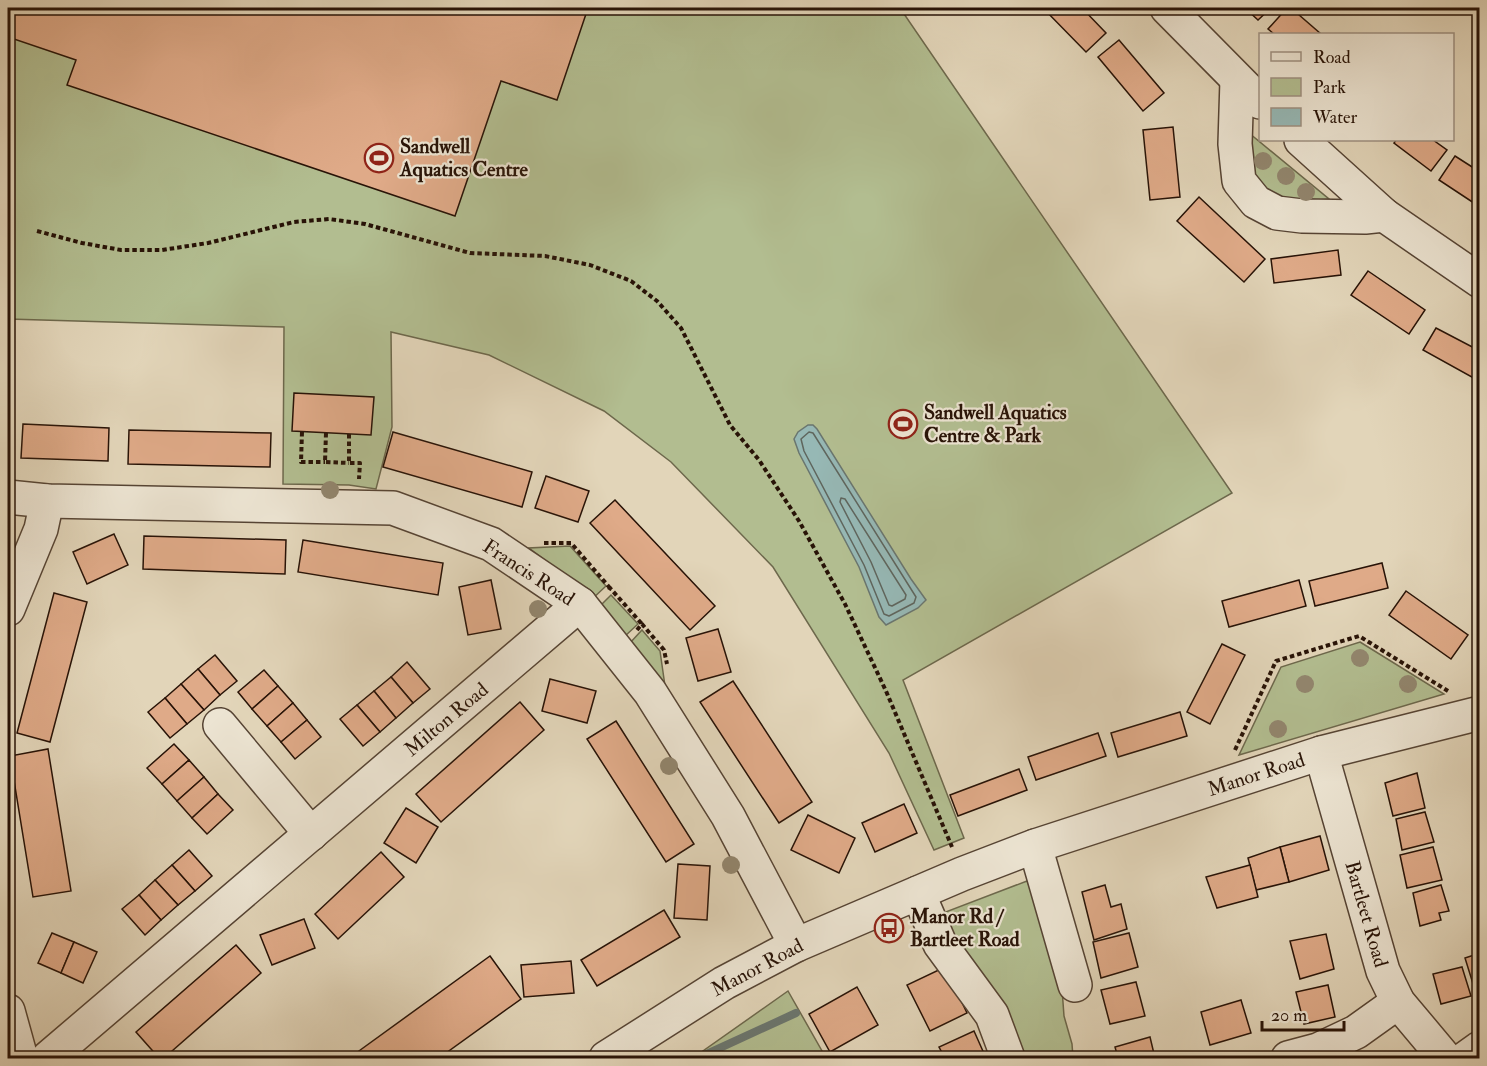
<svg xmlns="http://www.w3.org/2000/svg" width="1487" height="1066" viewBox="0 0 1487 1066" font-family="'IM FELL Double Pica',serif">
  <rect width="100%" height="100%" fill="#e2d5b9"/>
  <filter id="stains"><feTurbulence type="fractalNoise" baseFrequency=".00333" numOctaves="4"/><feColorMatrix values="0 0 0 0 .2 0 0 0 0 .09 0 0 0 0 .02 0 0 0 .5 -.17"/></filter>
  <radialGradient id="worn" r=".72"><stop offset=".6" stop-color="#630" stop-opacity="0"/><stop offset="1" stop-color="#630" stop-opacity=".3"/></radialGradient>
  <g fill="#b2bd90" stroke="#6d684c" stroke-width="1.5">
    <polygon points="8,8 900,8 1232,493 903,680 964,838 934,850 889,753 773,567 671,462 604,411 489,355 391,332 392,427 376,489 349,485 283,484 284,327 8,319"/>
    <polygon points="1249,133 1329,199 1296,202 1278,198 1256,180 1248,163"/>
    <polygon points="570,546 606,586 590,601 570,579 529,548"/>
    <polygon points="611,595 638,624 624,637 598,608"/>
    <polygon points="642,630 660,651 667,700 629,644"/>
    <polygon points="1360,642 1444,694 1239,755 1281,667"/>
    <polygon points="1027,881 1044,921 1061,975 1064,1016 1072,1044 1073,1058 1025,1058 935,916"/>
    <polygon points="788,991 826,1058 693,1058"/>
  </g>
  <polygon fill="#96b8b5" stroke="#6a766f" stroke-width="1.5" points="808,425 813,425 817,429 911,579 926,600 918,608 886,625 879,617 859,567 799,453 794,439 798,432"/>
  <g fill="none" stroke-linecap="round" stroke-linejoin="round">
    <g stroke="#5f665e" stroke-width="1.5">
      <polygon points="809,432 813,433 916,597 914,603 889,616 884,614 864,565 804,451 801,439"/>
      <polygon points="841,498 845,499 906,595 905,599 892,606 889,605 871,562 840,502"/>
    </g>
    <polyline stroke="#6a766f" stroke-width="8" points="698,1058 796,1013"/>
  </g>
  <g fill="#dfaa88" stroke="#281307" stroke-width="1.5">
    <polygon points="8,8 588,8 557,100 501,81 455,216 67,85 76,60 8,37"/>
    <polygon points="1043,8 1082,8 1106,33 1086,52"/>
    <polygon points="1245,8 1271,8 1258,20"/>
    <polygon points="1287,8 1291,8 1321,34 1274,34 1268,29"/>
    <polygon points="1119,40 1164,93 1143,111 1098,57"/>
    <polygon points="1173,127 1180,197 1150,200 1143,130"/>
    <polygon points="1396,140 1433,140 1447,150 1431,171 1394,143"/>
    <polygon points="1455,156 1480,172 1480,207 1439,180"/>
    <polygon points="1199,197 1265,259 1244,282 1177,221"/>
    <polygon points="1338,250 1341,275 1274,283 1271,259"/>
    <polygon points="1368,271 1425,310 1409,334 1351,295"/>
    <polygon points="1436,328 1480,351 1479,381 1423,350"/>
    <polygon points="294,393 374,397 371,435 292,431"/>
    <polygon points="23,424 109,428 108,461 21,458"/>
    <polygon points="8,429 14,430 10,461 8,461"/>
    <polygon points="129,430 271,433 270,467 128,464"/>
    <polygon points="393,432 532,472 522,507 383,467"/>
    <polygon points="546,476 589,491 578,522 535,508"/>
    <polygon points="615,500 715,606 690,630 590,523"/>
    <polygon points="114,534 128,565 87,584 73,552"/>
    <polygon points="144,536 286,540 285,574 143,569"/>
    <polygon points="303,540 443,563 438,595 298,572"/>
    <polygon points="1382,563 1388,588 1315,606 1309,581"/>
    <polygon points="491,580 501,629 468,635 459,587"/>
    <polygon points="1299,580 1306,606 1229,627 1222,601"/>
    <polygon points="1406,591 1468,635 1451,659 1389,615"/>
    <polygon points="54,593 87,602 50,742 17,733"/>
    <polygon points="718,629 731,672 698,681 686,638"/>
    <polygon points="1480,632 1480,660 1479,660 1473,634"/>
    <polygon points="1222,644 1245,655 1210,724 1187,712"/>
    <polygon points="215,655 237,681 220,695 198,669"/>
    <polygon points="407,662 430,689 413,703 391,677"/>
    <polygon points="198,669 220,695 204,710 181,684"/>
    <polygon points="264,670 278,686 252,709 238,692"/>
    <polygon points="391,677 413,703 396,718 374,691"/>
    <polygon points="550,679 596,691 587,723 542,711"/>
    <polygon points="733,681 812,802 779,823 700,702"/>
    <polygon points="181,684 204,710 187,724 165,698"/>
    <polygon points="278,686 293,703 267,726 252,709"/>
    <polygon points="374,691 396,718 380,732 357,705"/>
    <polygon points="165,698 187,724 170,738 148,712"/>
    <polygon points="520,702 544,730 441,822 416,794"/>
    <polygon points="293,703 307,720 281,742 267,726"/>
    <polygon points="357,705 380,732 363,746 340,719"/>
    <polygon points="1180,712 1187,736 1118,757 1111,733"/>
    <polygon points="307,720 321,737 295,759 281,742"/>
    <polygon points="616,721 694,844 666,862 587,739"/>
    <polygon points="1098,733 1106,756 1036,780 1028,757"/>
    <polygon points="174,744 189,760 162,784 147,768"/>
    <polygon points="48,749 71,891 33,897 10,756"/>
    <polygon points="189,760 204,777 177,801 162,784"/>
    <polygon points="1019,769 1027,790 958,816 950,795"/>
    <polygon points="1417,773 1425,808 1393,816 1385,783"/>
    <polygon points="204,777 218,794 192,818 177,801"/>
    <polygon points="218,794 233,810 207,834 192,818"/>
    <polygon points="904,804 917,833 875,852 862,823"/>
    <polygon points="406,808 438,827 416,863 384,843"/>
    <polygon points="1425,812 1434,842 1402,850 1396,819"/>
    <polygon points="808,815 855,838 839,873 791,850"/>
    <polygon points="1320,836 1329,870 1289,882 1280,847"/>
    <polygon points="1280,847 1289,882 1256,890 1248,858"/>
    <polygon points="1433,847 1442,880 1407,888 1400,855"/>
    <polygon points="189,850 212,876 195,891 172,865"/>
    <polygon points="381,852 404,877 338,939 315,914"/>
    <polygon points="678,864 710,866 707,920 674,918"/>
    <polygon points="172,865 195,891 178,905 155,880"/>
    <polygon points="1250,865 1258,897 1217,908 1206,877"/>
    <polygon points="155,880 178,905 161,920 139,895"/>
    <polygon points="1105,885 1111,907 1121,904 1127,929 1094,940 1082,892"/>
    <polygon points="1441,885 1449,911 1439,913 1441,920 1420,926 1413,893"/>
    <polygon points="139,895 161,920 145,935 122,909"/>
    <polygon points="664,910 680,937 597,986 581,960"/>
    <polygon points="304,919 315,948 272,965 260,935"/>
    <polygon points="52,933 74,942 61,973 38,963"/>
    <polygon points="1129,933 1138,967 1101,978 1093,942"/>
    <polygon points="1326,934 1334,969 1300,979 1290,941"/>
    <polygon points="74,942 97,952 83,983 61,973"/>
    <polygon points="236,945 261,973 164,1058 159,1058 136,1032"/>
    <polygon points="1480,953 1480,985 1474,987 1465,958"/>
    <polygon points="490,956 521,999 439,1058 354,1058 352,1056"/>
    <polygon points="571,961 574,993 524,997 521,965"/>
    <polygon points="945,967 967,1013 930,1031 907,985"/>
    <polygon points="1462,967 1471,996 1441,1004 1433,974"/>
    <polygon points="1136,982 1145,1016 1110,1024 1101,990"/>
    <polygon points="1328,985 1335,1017 1304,1024 1296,992"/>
    <polygon points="857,987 878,1025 830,1052 809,1014"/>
    <polygon points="1241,1000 1251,1033 1210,1045 1201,1012"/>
    <polygon points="974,1031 986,1058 945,1058 939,1047"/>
    <polygon points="1150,1037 1155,1058 1118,1058 1115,1047"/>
  </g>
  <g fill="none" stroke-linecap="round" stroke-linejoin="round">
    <g stroke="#564434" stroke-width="36">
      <g id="minor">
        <polyline points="1167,8 1260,102"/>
        <polyline points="1237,80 1235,144 1239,181 1256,202 1277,213 1302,216 1365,217 1384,215"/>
        <polyline points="1301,140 1384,215 1480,281"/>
        <polyline points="8,497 47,501 393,508 491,544 580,604 650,692 728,816 796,945"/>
        <polyline points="8,609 41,529 47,501"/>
        <polyline points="220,725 311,834"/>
        <polyline points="1321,753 1383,971 1398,1002 1445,1058"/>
        <polyline points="1035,846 1075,985"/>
        <polyline points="918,893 940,944 992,1015 1008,1058"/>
        <polyline points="8,1011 21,1058"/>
        <polyline points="48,1058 580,604"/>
        <polyline points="606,1058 724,983 796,945 962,874 1035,846 1321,753 1480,713"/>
        <polyline points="1288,1058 1318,1050 1356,1032 1398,1002"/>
        <polyline points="1466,1058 1480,1048"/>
      </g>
    </g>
    <g stroke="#281307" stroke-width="4" stroke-dasharray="4.5 3" stroke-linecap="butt">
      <polyline points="37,231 82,243 121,250 162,250 208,243 294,222 329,219 365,224 470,253 545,256 590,265 631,281 657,301 681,328 730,425 759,460 799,521 845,604 886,691 952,847"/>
      <polyline points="302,432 301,462 325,462"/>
      <polyline points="326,433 325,462 349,463"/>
      <polyline points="349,434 349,463 360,463 359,479"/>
      <polyline points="544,543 571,543 610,588"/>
      <polyline points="609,590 610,588 642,624"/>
      <polyline points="637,630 642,624 664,650 667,664"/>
      <polyline points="1235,750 1276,661 1359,636 1448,691"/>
    </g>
    <use href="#minor" stroke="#ece4d2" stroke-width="33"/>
  </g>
  <g fill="#92866e">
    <circle cx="1263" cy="161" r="9"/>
    <circle cx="1286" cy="176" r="9"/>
    <circle cx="1306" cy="192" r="9"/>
    <circle cx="330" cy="490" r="9"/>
    <circle cx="538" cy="609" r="9"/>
    <circle cx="1360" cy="658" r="9"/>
    <circle cx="1305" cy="684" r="9"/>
    <circle cx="1408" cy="684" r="9"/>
    <circle cx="1278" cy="729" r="9"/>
    <circle cx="669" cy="766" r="9"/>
    <circle cx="731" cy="865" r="9"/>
  </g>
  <defs>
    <g id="stadium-ring" transform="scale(1.5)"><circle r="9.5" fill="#ece4d2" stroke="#8f2418" stroke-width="1.5"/><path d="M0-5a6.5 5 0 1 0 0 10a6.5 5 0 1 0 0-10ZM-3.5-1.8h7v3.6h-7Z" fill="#8f2418"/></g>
    <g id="bus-ring" transform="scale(1.5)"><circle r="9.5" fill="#ece4d2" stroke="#8f2418" stroke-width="1.5"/><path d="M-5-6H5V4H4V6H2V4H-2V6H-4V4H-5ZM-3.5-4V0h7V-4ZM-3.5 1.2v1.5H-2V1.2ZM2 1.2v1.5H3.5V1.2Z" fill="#8f2418"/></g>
  </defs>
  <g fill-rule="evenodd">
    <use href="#stadium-ring" x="379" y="158"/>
    <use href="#stadium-ring" x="903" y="424"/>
    <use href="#bus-ring" x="889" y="928"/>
  </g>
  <g text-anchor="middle" stroke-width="4.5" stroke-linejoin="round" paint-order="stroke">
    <g font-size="20" font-weight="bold" fill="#281307" stroke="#ece4d2" text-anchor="start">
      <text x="400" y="153">Sandwell<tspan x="400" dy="23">Aquatics Centre</tspan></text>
      <text x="924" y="419">Sandwell Aquatics<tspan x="924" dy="23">Centre &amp; Park</tspan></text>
      <text x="910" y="923">Manor Rd /<tspan x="910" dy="23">Bartleet Road</tspan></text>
    </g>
    <g font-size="20" fill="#281307" stroke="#ece4d2">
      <text transform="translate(529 572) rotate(33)" y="7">Francis Road</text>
      <text transform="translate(446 719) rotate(-40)" y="7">Milton Road</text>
      <text transform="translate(1256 774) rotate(-18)" y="7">Manor Road</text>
      <text transform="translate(1367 914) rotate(74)" y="7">Bartleet Road</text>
      <text transform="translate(757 967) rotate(-28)" y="7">Manor Road</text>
    </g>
  </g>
  <rect width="1487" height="1066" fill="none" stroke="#e2d5b9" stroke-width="30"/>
  <rect x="9" y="9" width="1469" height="1048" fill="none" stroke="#281307" stroke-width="3"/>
  <rect x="15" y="15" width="1457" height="1036" fill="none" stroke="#281307" stroke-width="1.5"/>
  <rect x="1259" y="33" width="195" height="108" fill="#ece4d2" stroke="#9e9081" stroke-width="1.5"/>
  <rect x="1271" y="52" width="30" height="9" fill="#ece4d2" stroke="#9e9081" stroke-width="1.5"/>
  <text x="1313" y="63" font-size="18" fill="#281307">Road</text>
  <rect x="1271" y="78" width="30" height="18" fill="#b2bd90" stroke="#9e9081" stroke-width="1.5"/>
  <text x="1313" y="93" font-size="18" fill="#281307">Park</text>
  <rect x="1271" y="108" width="30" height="18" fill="#96b8b5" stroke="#9e9081" stroke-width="1.5"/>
  <text x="1313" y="123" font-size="18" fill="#281307">Water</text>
  <path d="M1262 1021v9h82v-9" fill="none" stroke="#281307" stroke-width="3"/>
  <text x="1271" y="1021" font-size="18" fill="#281307" stroke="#ece4d2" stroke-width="4.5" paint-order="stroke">20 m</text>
  <rect width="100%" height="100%" filter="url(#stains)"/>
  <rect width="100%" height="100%" fill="url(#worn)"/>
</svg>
